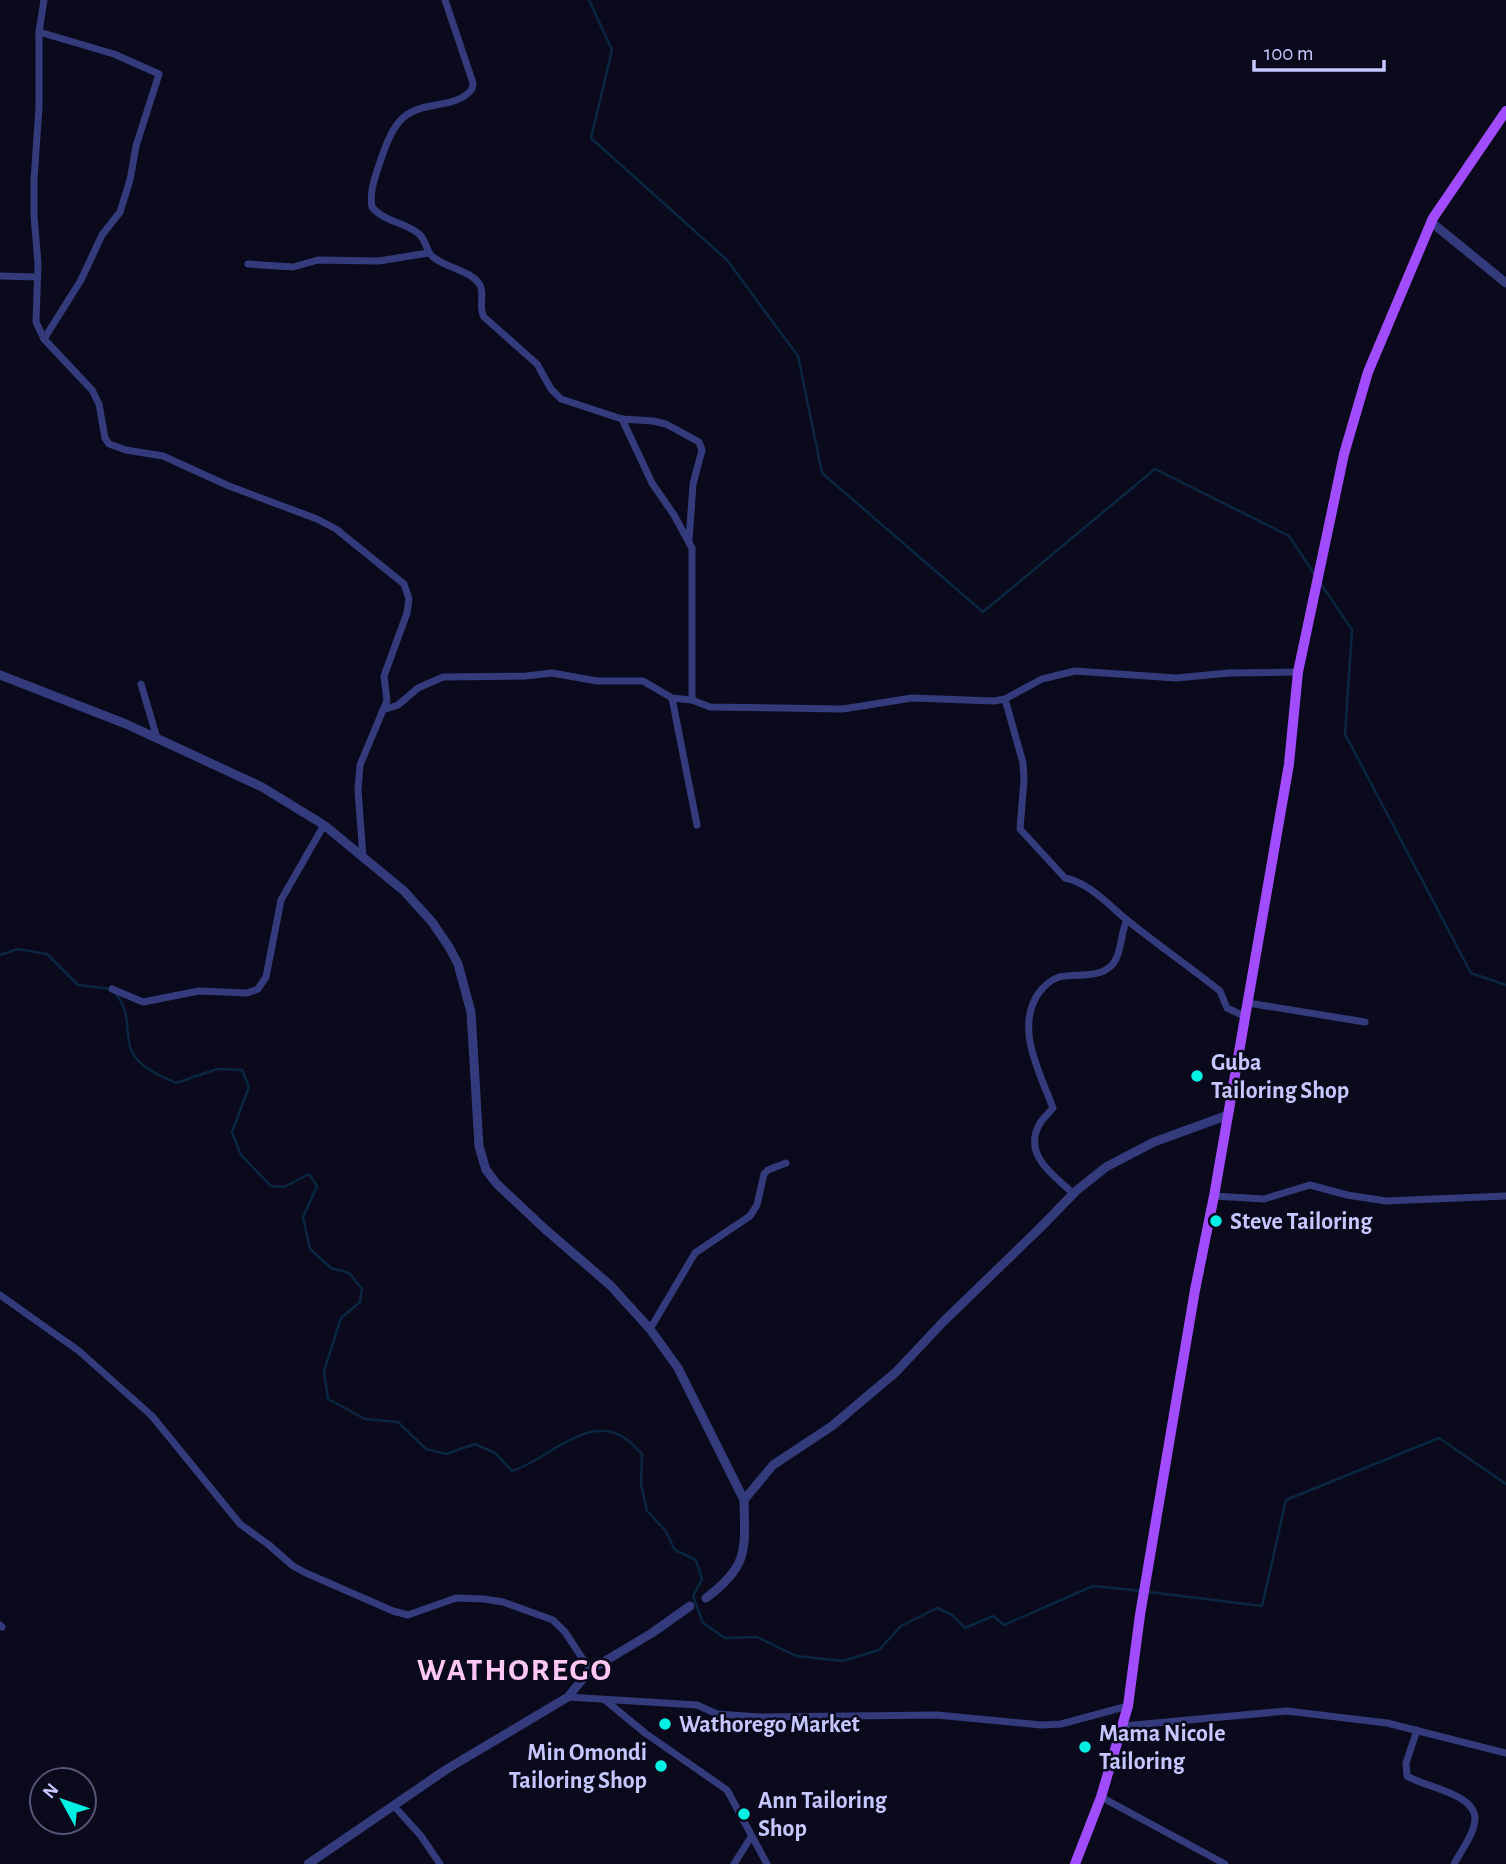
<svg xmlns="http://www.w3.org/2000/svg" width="1506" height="1864" viewBox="0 0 1506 1864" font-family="'Alegreya Sans',sans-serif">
  <rect width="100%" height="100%" fill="#0b0a1c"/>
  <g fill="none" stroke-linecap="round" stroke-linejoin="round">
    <g stroke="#092741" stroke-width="2.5">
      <polyline points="589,0 612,50 591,138 727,260 798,356 822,473 983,612 1155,469 1289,536 1315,575"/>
      <polyline points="1321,584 1352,630 1345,734 1471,973 1506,985"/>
      <polyline points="0,955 17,949 47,954 78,985 112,989"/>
      <path d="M116,994C133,1016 123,1032 132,1052C140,1068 161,1076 176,1083L217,1069L242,1070L249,1087L232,1132L241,1155L271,1186L284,1187L309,1174L317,1186L303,1217L310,1249L331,1268L349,1273L362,1289L360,1302L341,1318L324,1371L328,1399L365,1419L398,1422L426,1449L446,1454L475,1444L495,1453L512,1471C546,1461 590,1411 626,1439C632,1443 637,1449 642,1454L641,1484L647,1511L665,1530L675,1550L696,1560L702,1579L693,1596L703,1623L725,1638L757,1637L796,1656L843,1661L879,1650L901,1626L937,1608L952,1615L965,1628L993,1616L1004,1625L1093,1586L1142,1591"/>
      <polyline points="1149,1592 1262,1606 1286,1500 1439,1438 1506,1484"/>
    </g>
    <g stroke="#333b7d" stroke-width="7">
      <polyline points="44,0 39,32 39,107 34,180 34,216 38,263 36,322 44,339 92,390 99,404 105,438 109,444 126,450 163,456 229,486 317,519 336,529 404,584 409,599 407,613 384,676 387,701 383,710"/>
      <path d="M445,0L473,83L472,89C456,110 423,100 404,117C392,127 386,145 381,159C376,175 369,190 372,207C384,222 405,222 419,234C427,241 426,252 433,257C446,268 471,270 480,285C485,295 478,307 484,317L537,364L551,389L561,399L622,419L653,421L666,424L699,442L702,450L693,484L689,541"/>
      <polyline points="39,32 114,54 159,74 136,146 130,180 120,212 102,235 81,280 44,339"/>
      <polyline points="248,264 293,267 318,260 379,261 428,253"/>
      <polyline points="0,276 36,277"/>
      <polyline points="622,419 652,483 674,515 692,548 692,700"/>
      <polyline points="141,684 157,738"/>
      <polyline points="672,698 697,825"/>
      <path d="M1005,699L1023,763L1024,779L1020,829L1065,878C1091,883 1112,909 1132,924C1161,947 1191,968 1220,991L1227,1008L1246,1017"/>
      <polyline points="363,857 358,790 360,765 383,710 398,705 418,688 443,677 526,676 552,673 597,681 643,681 672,698 692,700 710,707 843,709 912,698 994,701 1005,699 1042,679 1075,671 1176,678 1229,673 1298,672"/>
      <polyline points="112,989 143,1002 199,991 247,993 258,989 266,977 281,900 324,825"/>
      <polyline points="1248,1003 1365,1022"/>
      <path d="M1073,1193C1054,1176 1023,1155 1039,1125C1042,1119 1048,1114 1053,1108C1040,1073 1015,1029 1038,994C1043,987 1050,980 1059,977C1076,973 1097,979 1111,966C1122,955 1120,934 1127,920"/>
      <polyline points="1214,1196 1264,1199 1310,1185 1347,1195 1386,1201 1506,1196"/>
      <polyline points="0,1295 79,1351 152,1416 240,1524 269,1545 293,1566 306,1573 393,1611 408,1615 456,1598 484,1599 503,1602 553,1620 565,1632 590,1670"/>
      <polyline points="650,1329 695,1253 750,1216 757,1205 764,1174 768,1170 786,1163"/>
      <polyline points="0,1625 2,1627"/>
      <polyline points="568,1697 697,1705 717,1714 759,1717 937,1715 1041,1725 1061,1724 1128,1706"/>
      <polyline points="605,1700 645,1733 727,1790 767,1864"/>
      <polyline points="1123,1726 1287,1711 1387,1723 1506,1753"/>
      <path d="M1417,1730L1406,1763L1407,1776C1424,1787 1474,1793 1475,1818C1475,1833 1461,1851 1454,1864"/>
      <polyline points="1101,1797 1225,1864"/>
      <polyline points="394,1806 421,1836 440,1864"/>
      <polyline points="734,1864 751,1837"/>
    </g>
    <g stroke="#333b7d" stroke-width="9">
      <polyline points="1431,222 1506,283"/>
      <polyline points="0,675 126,724 262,787 324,825 404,891 432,922 449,947 458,964 471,1012 479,1146 486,1170 497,1184 546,1230 610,1285 650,1329 678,1368 744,1500"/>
      <path d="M706,1598C749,1566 745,1550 744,1500L773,1465L832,1426L896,1372L943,1322L1041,1227L1076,1191L1106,1167L1154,1142L1228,1115"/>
      <polyline points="308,1864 447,1769 568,1697 590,1670 652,1633 690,1606"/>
    </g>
    <polyline stroke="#a14cff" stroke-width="10" points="1075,1864 1101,1797 1128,1706 1140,1615 1195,1290 1214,1196 1289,764 1298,672 1344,454 1368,372 1433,218 1506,111"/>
  </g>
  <g fill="#00f0e4" stroke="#0b0a1c" stroke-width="2.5">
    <circle cx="1197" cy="1076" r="7"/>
    <circle cx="1216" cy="1221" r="7"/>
    <circle cx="665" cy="1724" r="7"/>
    <circle cx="1085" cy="1747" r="7"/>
    <circle cx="661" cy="1766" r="7"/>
    <circle cx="744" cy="1814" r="7"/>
  </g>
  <g text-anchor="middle" stroke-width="5" stroke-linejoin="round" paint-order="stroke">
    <g font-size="24" font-weight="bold" fill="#c5c7ff" stroke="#0b0a1c" text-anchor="start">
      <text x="1211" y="1070">Guba<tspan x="1211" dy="28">Tailoring Shop</tspan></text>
      <text x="1230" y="1229">Steve Tailoring</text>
      <text x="679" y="1732">Wathorego Market</text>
      <text x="1099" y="1741">Mama Nicole<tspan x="1099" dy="28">Tailoring</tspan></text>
      <text x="647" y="1760" text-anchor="end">Min Omondi<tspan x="647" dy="28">Tailoring Shop</tspan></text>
      <text x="758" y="1808">Ann Tailoring<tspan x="758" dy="28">Shop</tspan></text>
    </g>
    <g font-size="32" font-weight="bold" letter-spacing="2" fill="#ffc7f3" stroke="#0b0a1c">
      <text x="515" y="1680">WATHOREGO</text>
    </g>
  </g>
  <g transform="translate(63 1801) rotate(310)"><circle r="33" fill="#0b0a1c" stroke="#555677" stroke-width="2"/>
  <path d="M0-5L12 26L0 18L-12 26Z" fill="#00f0e4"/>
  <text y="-10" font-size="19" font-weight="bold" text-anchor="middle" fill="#c5c7ff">N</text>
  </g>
  <path d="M1254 60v10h130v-10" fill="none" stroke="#c5c7ff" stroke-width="3.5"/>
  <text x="1264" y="60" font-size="21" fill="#c5c7ff" stroke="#0b0a1c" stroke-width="5" paint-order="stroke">100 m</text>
</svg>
